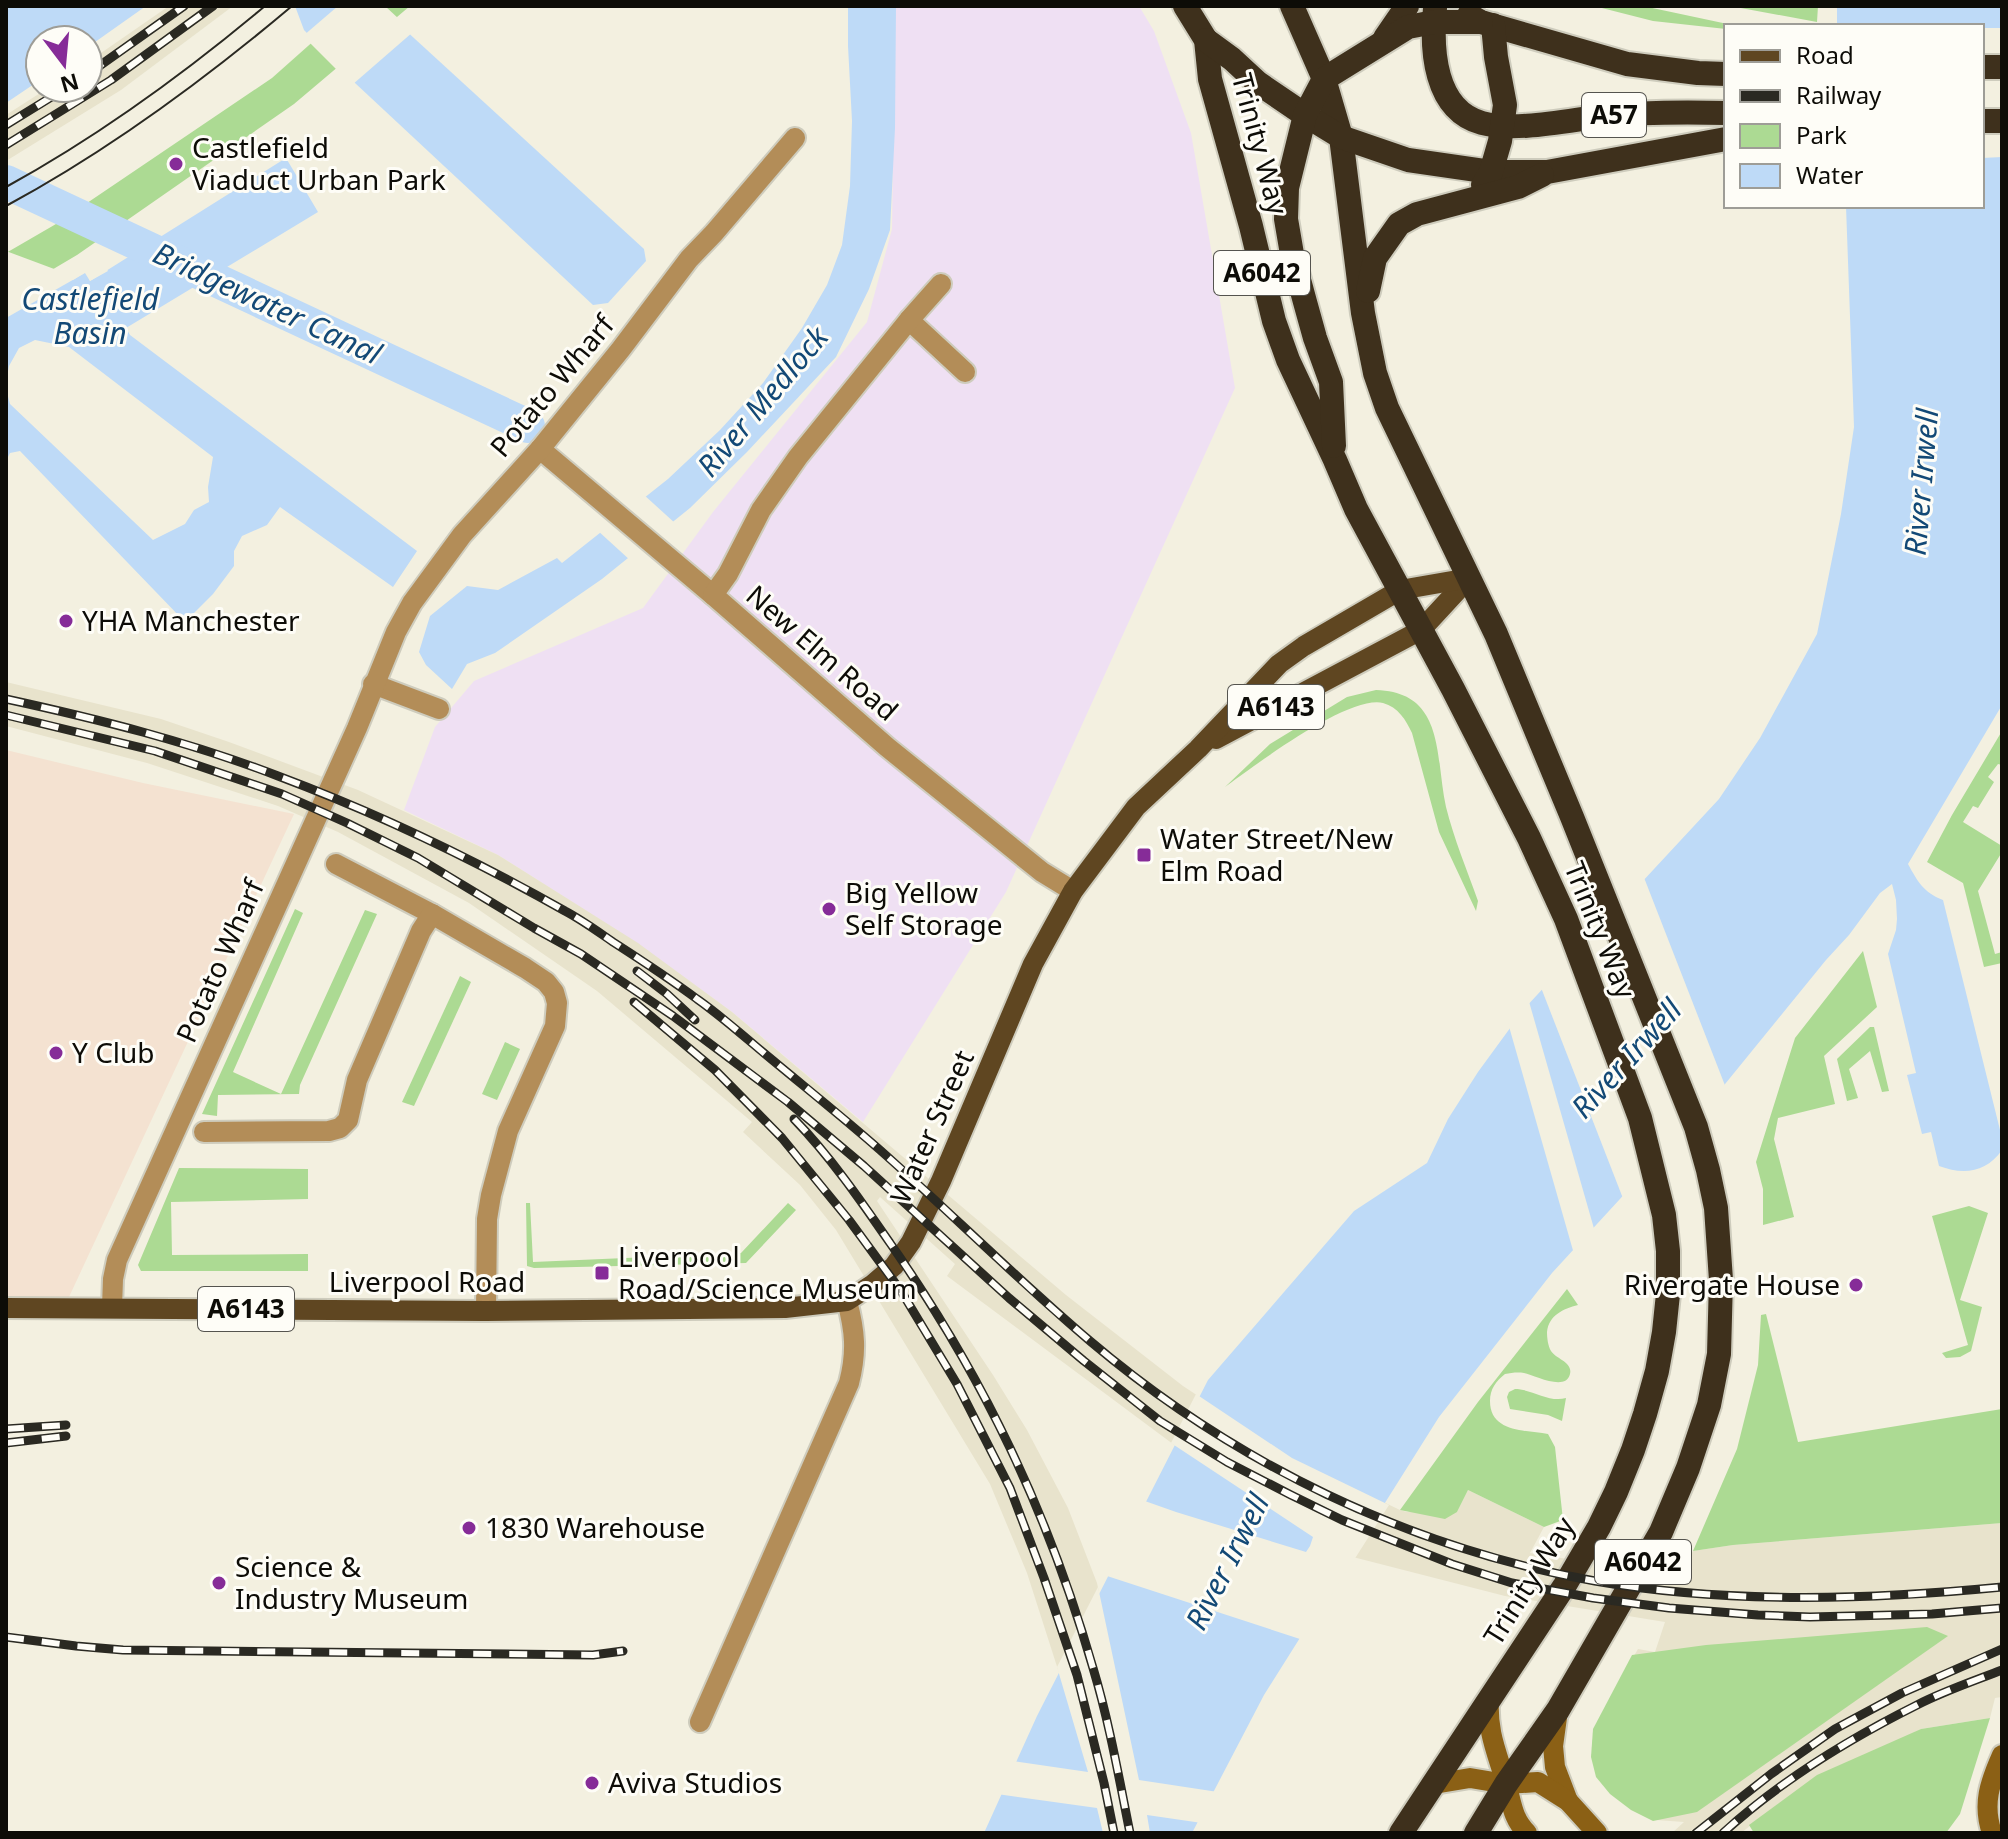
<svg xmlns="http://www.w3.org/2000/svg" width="2008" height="1839" viewBox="0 0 2008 1839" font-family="'Noto Sans',sans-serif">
  <rect width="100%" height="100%" fill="#f3f0e0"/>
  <polygon fill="#f4e2d1" points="6,750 143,783 294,814 69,1297 6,1296"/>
  <polygon fill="#efe0f3" points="895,6 1139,6 1154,31 1191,133 1235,388 1006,892 863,1122 732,1012 637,943 498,855 404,810 435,727 474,681 643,608 713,512 867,322 892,229"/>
  <g fill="#e8e3cc">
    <polygon points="169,6 233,6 121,90 6,161 6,115 48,88 88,88 88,62"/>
    <polygon points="6,682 161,719 229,742 358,790 498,855 638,943 732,1012 1066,1295 1183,1386 1292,1458 1400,1510 1407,1512 1457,1512 1468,1490 1544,1527 1530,1553 1679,1577 1693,1551 1733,1545 2002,1523 2002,1697 1995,1698 1990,1718 1921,1729 1778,1804 1741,1833 1672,1833 1684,1822 1656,1820 1625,1671 1638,1649 1655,1652 1665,1622 1505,1596 1310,1546 947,1276 955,1264 880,1197 877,1201 993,1375 1027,1430 1068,1508 1097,1583 1138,1771 1061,1679 1027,1573 990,1484 836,1230 800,1185 743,1132 752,1122 597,991 469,903 338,832 278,806 147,763 6,726"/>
  </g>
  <g fill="#acda93">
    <polygon points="353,6 410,6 294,104 77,255 6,297 6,253 56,224 272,78"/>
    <polygon points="1594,6 1643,6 1737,26 1726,26 1726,29 1653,21"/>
    <polygon points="1730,6 1818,6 1817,22"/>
    <path d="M1376,690C1446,692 1435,758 1446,807C1454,839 1467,870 1478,901L1476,911L1439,832L1412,733C1406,720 1398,707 1383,703C1348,695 1254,766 1225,787L1270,744L1347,697Z"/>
    <polygon points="2002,731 2002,765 1998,764 1988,777 1994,782 1978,808 1973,806 1963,822 2002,846 2002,852 1978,891 1995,954 2002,952 2002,963 1984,967 1963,883 1927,862 1952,815"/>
    <polygon points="295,909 303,913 233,1072 281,1094 365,910 377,914 300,1085 299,1094 218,1095 217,1116 202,1114"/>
    <polygon points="1863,951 1877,1007 1824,1056 1835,1104 1778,1118 1774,1139 1794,1217 1763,1225 1763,1189 1756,1162 1795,1038"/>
    <polygon points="460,976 471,982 414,1106 402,1102"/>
    <polygon points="1870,1027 1874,1027 1889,1091 1882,1092 1870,1051 1849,1069 1858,1098 1847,1101 1837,1059"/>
    <polygon points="505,1042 520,1049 497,1100 482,1094"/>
    <polygon points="179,1168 308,1169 308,1199 171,1202 172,1255 308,1254 308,1271 141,1271 138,1265"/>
    <polygon points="526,1203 530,1203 533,1262 741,1253 788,1203 796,1210 746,1263 534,1268 527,1266"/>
    <polygon points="1969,1206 1988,1213 1960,1300 1982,1307 1971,1351 1960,1357 1946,1358 1942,1353 1968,1345 1932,1216"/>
    <path d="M1567,1289L1578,1305C1563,1309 1549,1315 1547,1332C1547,1338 1548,1346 1551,1351C1556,1359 1573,1362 1570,1374C1566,1392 1534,1375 1524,1373C1517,1372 1511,1373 1505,1374C1496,1381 1490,1389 1490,1401C1490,1432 1524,1430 1548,1434L1555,1447L1563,1520L1544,1527L1468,1490L1457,1512L1445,1519L1400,1510L1478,1402Z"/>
    <polygon points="1766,1314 1798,1442 2002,1409 2002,1523 1733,1545 1693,1551 1737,1449 1758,1365 1761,1315"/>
    <path d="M1515,1389C1532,1389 1549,1403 1566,1398L1562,1421L1548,1415L1510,1409L1507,1397L1509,1392Z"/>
    <polygon points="1927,1627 1948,1636 1697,1812 1653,1821 1631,1810 1610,1794 1596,1777 1591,1757 1593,1729 1632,1655 1706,1645"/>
    <polygon points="1990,1718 1960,1814 1946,1833 1754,1833 1749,1825 1817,1775 1921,1729"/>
  </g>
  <g fill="#bedaf7">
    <polygon points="8,6 146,6 88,47 88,40 40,40 40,80 6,103 6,7"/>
    <polygon points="295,6 379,6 644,249 646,261 608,303 593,305 355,83 304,30"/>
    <polygon points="848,6 896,6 895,128 890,230 869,289 836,357 747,452 690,508 602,579 495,653 467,664 452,689 426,665 419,652 430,616 467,586 498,590 557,558 562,563 668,479 720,430 763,383 802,328 827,285 842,245 850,186 852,121 848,46"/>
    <path d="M1837,6H2002V705L1908,864C1918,882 1923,892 1943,900L2002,1138V1150C1986,1173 1963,1175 1939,1166L1931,1132L1922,1134L1907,1075L1916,1073L1888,954L1896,930L1897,919L1896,900L1892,884L1880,893L1849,935L1826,960L1721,1089L1552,1273L1439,1417L1264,1695L1192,1833H984L1037,1716L1208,1380L1354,1211L1427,1163L1448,1119L1478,1072L1524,1009L1719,799L1760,738L1817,634L1841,514L1854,427L1846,206H1982V26H1837Z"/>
    <polygon points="286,158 318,212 126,328 130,335 417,551 393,587 280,507 267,525 242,536 234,551 234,566 213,594 189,618 182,619 20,451 10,453 6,461 6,389 10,404 153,540 185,524 194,510 209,502 208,487 213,457 69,347 35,340 19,348 9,366 6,382 6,255 73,280 86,272 90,281"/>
  </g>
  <g fill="#f3f0e0">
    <polygon points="338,6 385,6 413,32 352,85 303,36"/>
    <polygon points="1982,28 2002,28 2002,157 1982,158"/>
    <polygon points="6,251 73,276 85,268 89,270 92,276 106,268 108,271 90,281 85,273 6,318"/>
    <polygon points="643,494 676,524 631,561 597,530"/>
    <polygon points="1643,875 1726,1088 1624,1201 1540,985"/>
    <polygon points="1528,998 1595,1232 1574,1254 1508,1023"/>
    <polygon points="1196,1394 1292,1458 1389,1505 1303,1640 1104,1575 1142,1500 1176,1512 1306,1552 1310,1546 1313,1537 1171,1443"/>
    <polygon points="1098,1587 1139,1780 1218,1792 1202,1823 1147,1815 1150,1833 1103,1833 1097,1808 997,1794 1012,1761 1088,1772 1057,1667"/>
  </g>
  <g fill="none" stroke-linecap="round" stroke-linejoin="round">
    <polyline stroke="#bedaf7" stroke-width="34" points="6,182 528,426"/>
    <g stroke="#ceccbd" stroke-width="24">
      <g id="street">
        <polyline points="909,320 965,372"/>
        <polyline points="540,449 713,595 887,747 1042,872 1073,891"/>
        <polyline points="713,595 728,574 761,510 798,457 909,320 941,284"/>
        <polyline points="373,684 439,709"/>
        <polyline points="336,864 432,914 525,968 546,982 554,992 557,1003 555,1026 508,1131 491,1195 487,1219 486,1311"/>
        <polyline points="204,1132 329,1131 340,1128 348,1120 357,1080 421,931 432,914"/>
        <polyline points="112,1307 113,1279 117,1260 357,728 396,632 412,603 462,535 540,449 621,349 689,259 714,233 795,138"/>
        <path d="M700,1722L849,1383C857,1352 855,1331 847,1301"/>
      </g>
    </g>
    <g stroke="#ceccbd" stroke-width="24">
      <g id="secondary">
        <path d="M1489,1699C1487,1731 1496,1750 1505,1780C1512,1801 1511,1817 1527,1833"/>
        <polyline points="1558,1710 1553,1746 1555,1767 1568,1801"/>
        <polyline points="1434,1784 1470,1778 1506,1784 1538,1782 1568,1801 1597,1833"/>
        <path d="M1992,1833C1982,1804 1990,1782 2002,1755"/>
      </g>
    </g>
    <g stroke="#ceccbd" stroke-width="24">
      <g id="primary">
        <polyline points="1216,739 1421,630 1469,578"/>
        <polyline points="6,1308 486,1311 785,1308 847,1301 873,1284 894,1266 911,1242 941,1181 1033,964 1073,891 1136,807 1198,749 1279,664 1304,646 1400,590 1469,578"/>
      </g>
    </g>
    <g stroke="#ceccbd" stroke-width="28">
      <g id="highway">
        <polyline points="1185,6 1206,40 1210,79 1251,226 1274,321 1288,360 1335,460 1356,509 1453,689 1529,838 1566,919 1640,1118 1664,1215 1668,1251 1668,1294 1664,1332 1657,1371 1645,1414 1633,1450 1616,1492 1599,1527 1565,1585 1401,1833"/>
        <polyline points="1292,6 1324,79 1341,137 1363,313 1375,373 1387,408 1496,634 1572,817 1696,1127 1708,1170 1716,1208 1721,1280 1719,1354 1709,1405 1688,1468 1661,1532 1558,1710 1506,1784 1476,1833"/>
        <path d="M1435,8C1431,49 1434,110 1482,123C1515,132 1569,120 1604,116C1644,112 1685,112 1726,113"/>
        <polyline points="1469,15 1481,22 1627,64 1698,73 1726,74"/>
        <polyline points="1385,38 1407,6"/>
        <polyline points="1206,40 1232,59 1258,83 1305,115 1341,137 1408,160 1491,172 1547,172 1726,139"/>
        <polyline points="1982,67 2002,67"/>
        <polyline points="1982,121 2002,121"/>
        <polyline points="1483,185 1491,172 1500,141 1505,105 1496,57 1493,25"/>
        <polyline points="1368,291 1375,258 1399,224 1417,214 1518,187 1542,175"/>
        <polyline points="1334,446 1331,382 1315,338 1305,302 1292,254 1286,219 1287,188 1305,115 1324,79 1408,27 1434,22 1481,22"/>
      </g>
    </g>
    <use href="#street" stroke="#b38d58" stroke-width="20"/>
    <use href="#secondary" stroke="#8b6015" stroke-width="20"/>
    <use href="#primary" stroke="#5f4621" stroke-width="20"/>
    <use href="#highway" stroke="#3e301c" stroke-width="24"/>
    <g stroke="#2a2922" stroke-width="2">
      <path d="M6,187C99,136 184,74 265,6"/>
      <path d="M6,206C108,151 203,81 292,6"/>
    </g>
    <g stroke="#2a2922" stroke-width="9">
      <g id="rail">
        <polyline points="88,74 184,6"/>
        <polyline points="6,125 66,88"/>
        <polyline points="6,145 111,80 213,6"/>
        <path d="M6,699C98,719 190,742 278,776C377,813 473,859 565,911C582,920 597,931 613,942C641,960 670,979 697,999C724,1018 750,1042 776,1063C811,1092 846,1120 880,1150C951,1213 1018,1280 1090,1341C1234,1463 1409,1548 1595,1581C1727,1604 1870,1600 2002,1587"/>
        <polyline points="6,715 155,751 282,794 347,823 418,858 534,928 581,954 673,1016 788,1102 864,1166 1009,1298 1084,1361 1160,1421 1227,1462 1291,1495 1342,1520 1452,1564 1512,1583 1593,1598 1669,1608 1758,1615 1810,1617 1932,1614 2002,1608"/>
        <polyline points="637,971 667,994 695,1020"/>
        <polyline points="634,1002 715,1070 782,1138 849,1220 901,1291 957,1384 1010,1488 1044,1578 1077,1675 1104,1783 1114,1833"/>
        <path d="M794,1119C830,1156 861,1201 890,1243C983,1376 1048,1512 1093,1668C1109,1721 1119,1778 1130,1833"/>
        <polyline points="6,1429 66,1425"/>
        <polyline points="6,1443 66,1436"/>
        <polyline points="6,1637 76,1646 123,1650 593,1655 623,1651"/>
        <polyline points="1696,1833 1771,1774 1835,1729 1902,1693 2002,1649"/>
        <path d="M1723,1833C1780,1781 1849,1739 1917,1705C1944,1691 1974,1681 2002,1670"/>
      </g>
    </g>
    <use href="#rail" stroke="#fefdf7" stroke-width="6" stroke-dasharray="18" stroke-linecap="butt"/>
  </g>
  <g fill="#862c98" stroke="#fefdf7" stroke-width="3">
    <circle cx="176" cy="164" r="8"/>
    <circle cx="66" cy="621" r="8"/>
    <rect x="1136" y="847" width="16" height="16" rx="4"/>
    <circle cx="829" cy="909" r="8"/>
    <circle cx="56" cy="1053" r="8"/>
    <rect x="594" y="1265" width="16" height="16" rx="4"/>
    <circle cx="1856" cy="1285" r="8"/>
    <circle cx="469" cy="1528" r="8"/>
    <circle cx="219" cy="1583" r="8"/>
    <circle cx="592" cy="1783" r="8"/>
  </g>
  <g text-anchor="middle" stroke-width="6" stroke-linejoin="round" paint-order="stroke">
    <g fill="#fefdf7" stroke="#55544f" stroke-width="2">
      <rect x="1582" y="93" width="64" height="44" rx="6"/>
      <rect x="1214" y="251" width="96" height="44" rx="6"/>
      <rect x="1228" y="685" width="96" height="44" rx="6"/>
      <rect x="198" y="1287" width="96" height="44" rx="6"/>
      <rect x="1595" y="1540" width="96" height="44" rx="6"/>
    </g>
    <g font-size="26" font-weight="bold" fill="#0d0c07">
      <text x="1614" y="124">A57</text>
      <text x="1262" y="282">A6042</text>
      <text x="1276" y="716">A6143</text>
      <text x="246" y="1318">A6143</text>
      <text x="1643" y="1571">A6042</text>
    </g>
    <g font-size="28" fill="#0d0c07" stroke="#fefdf7">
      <text transform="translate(1260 144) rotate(75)" y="10">Trinity Way</text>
      <text transform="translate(552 386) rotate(-50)" y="10">Potato Wharf</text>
      <text transform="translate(822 653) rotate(41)" y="10">New Elm Road</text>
      <text transform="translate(1600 930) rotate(68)" y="10">Trinity Way</text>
      <text transform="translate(220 961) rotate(-66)" y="10">Potato Wharf</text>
      <text transform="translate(932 1127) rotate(-66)" y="10">Water Street</text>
      <text x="427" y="1292">Liverpool Road</text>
      <text transform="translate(1529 1581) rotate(-58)" y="10">Trinity Way</text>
    </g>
    <g font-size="28" fill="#0d0c07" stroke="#fefdf7" text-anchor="start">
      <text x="192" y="158">Castlefield<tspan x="192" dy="32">Viaduct Urban Park</tspan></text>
      <text x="82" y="631">YHA Manchester</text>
      <text x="1160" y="849">Water Street/New<tspan x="1160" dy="32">Elm Road</tspan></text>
      <text x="845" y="903">Big Yellow<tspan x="845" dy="32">Self Storage</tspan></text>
      <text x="72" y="1063">Y Club</text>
      <text x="618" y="1267">Liverpool<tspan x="618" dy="32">Road/Science Museum</tspan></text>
      <text x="1840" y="1295" text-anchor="end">Rivergate House</text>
      <text x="485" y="1538">1830 Warehouse</text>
      <text x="235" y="1577">Science &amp;<tspan x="235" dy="32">Industry Museum</tspan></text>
      <text x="608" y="1793">Aviva Studios</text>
    </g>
    <g font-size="30" font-style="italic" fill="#134976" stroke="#fefdf7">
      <text x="90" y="310">Castlefield<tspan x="90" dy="34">Basin</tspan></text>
      <text transform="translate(267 304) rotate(25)" y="10">Bridgewater Canal</text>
      <text transform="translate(763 402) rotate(-50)" y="10">River Medlock</text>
      <text transform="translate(1922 482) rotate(-85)" y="10">River Irwell</text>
      <text transform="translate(1627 1059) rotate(-48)" y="10">River Irwell</text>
      <text transform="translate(1228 1562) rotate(-63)" y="10">River Irwell</text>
    </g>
  </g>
  <rect width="2008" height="1839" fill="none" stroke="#0d0c07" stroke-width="16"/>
  <rect x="1724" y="24" width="260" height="184" fill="#fefdf7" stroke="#9e9d97" stroke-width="2"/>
  <rect x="1740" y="50" width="40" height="12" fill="#5f4621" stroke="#9e9d97" stroke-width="2"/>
  <text x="1796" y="64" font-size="24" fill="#0d0c07">Road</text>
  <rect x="1740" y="90" width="40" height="12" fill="#2a2922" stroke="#9e9d97" stroke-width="2"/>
  <text x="1796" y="104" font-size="24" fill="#0d0c07">Railway</text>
  <rect x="1740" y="124" width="40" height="24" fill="#acda93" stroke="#9e9d97" stroke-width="2"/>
  <text x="1796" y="144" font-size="24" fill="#0d0c07">Park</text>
  <rect x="1740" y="164" width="40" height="24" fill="#bedaf7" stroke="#9e9d97" stroke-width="2"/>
  <text x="1796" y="184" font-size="24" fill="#0d0c07">Water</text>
  <g transform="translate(64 64) rotate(164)"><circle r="38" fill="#fefdf7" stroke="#9e9d97" stroke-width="2"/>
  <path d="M0-6L14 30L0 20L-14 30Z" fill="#862c98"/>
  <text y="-12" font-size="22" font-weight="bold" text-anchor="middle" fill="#0d0c07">N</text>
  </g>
</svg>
